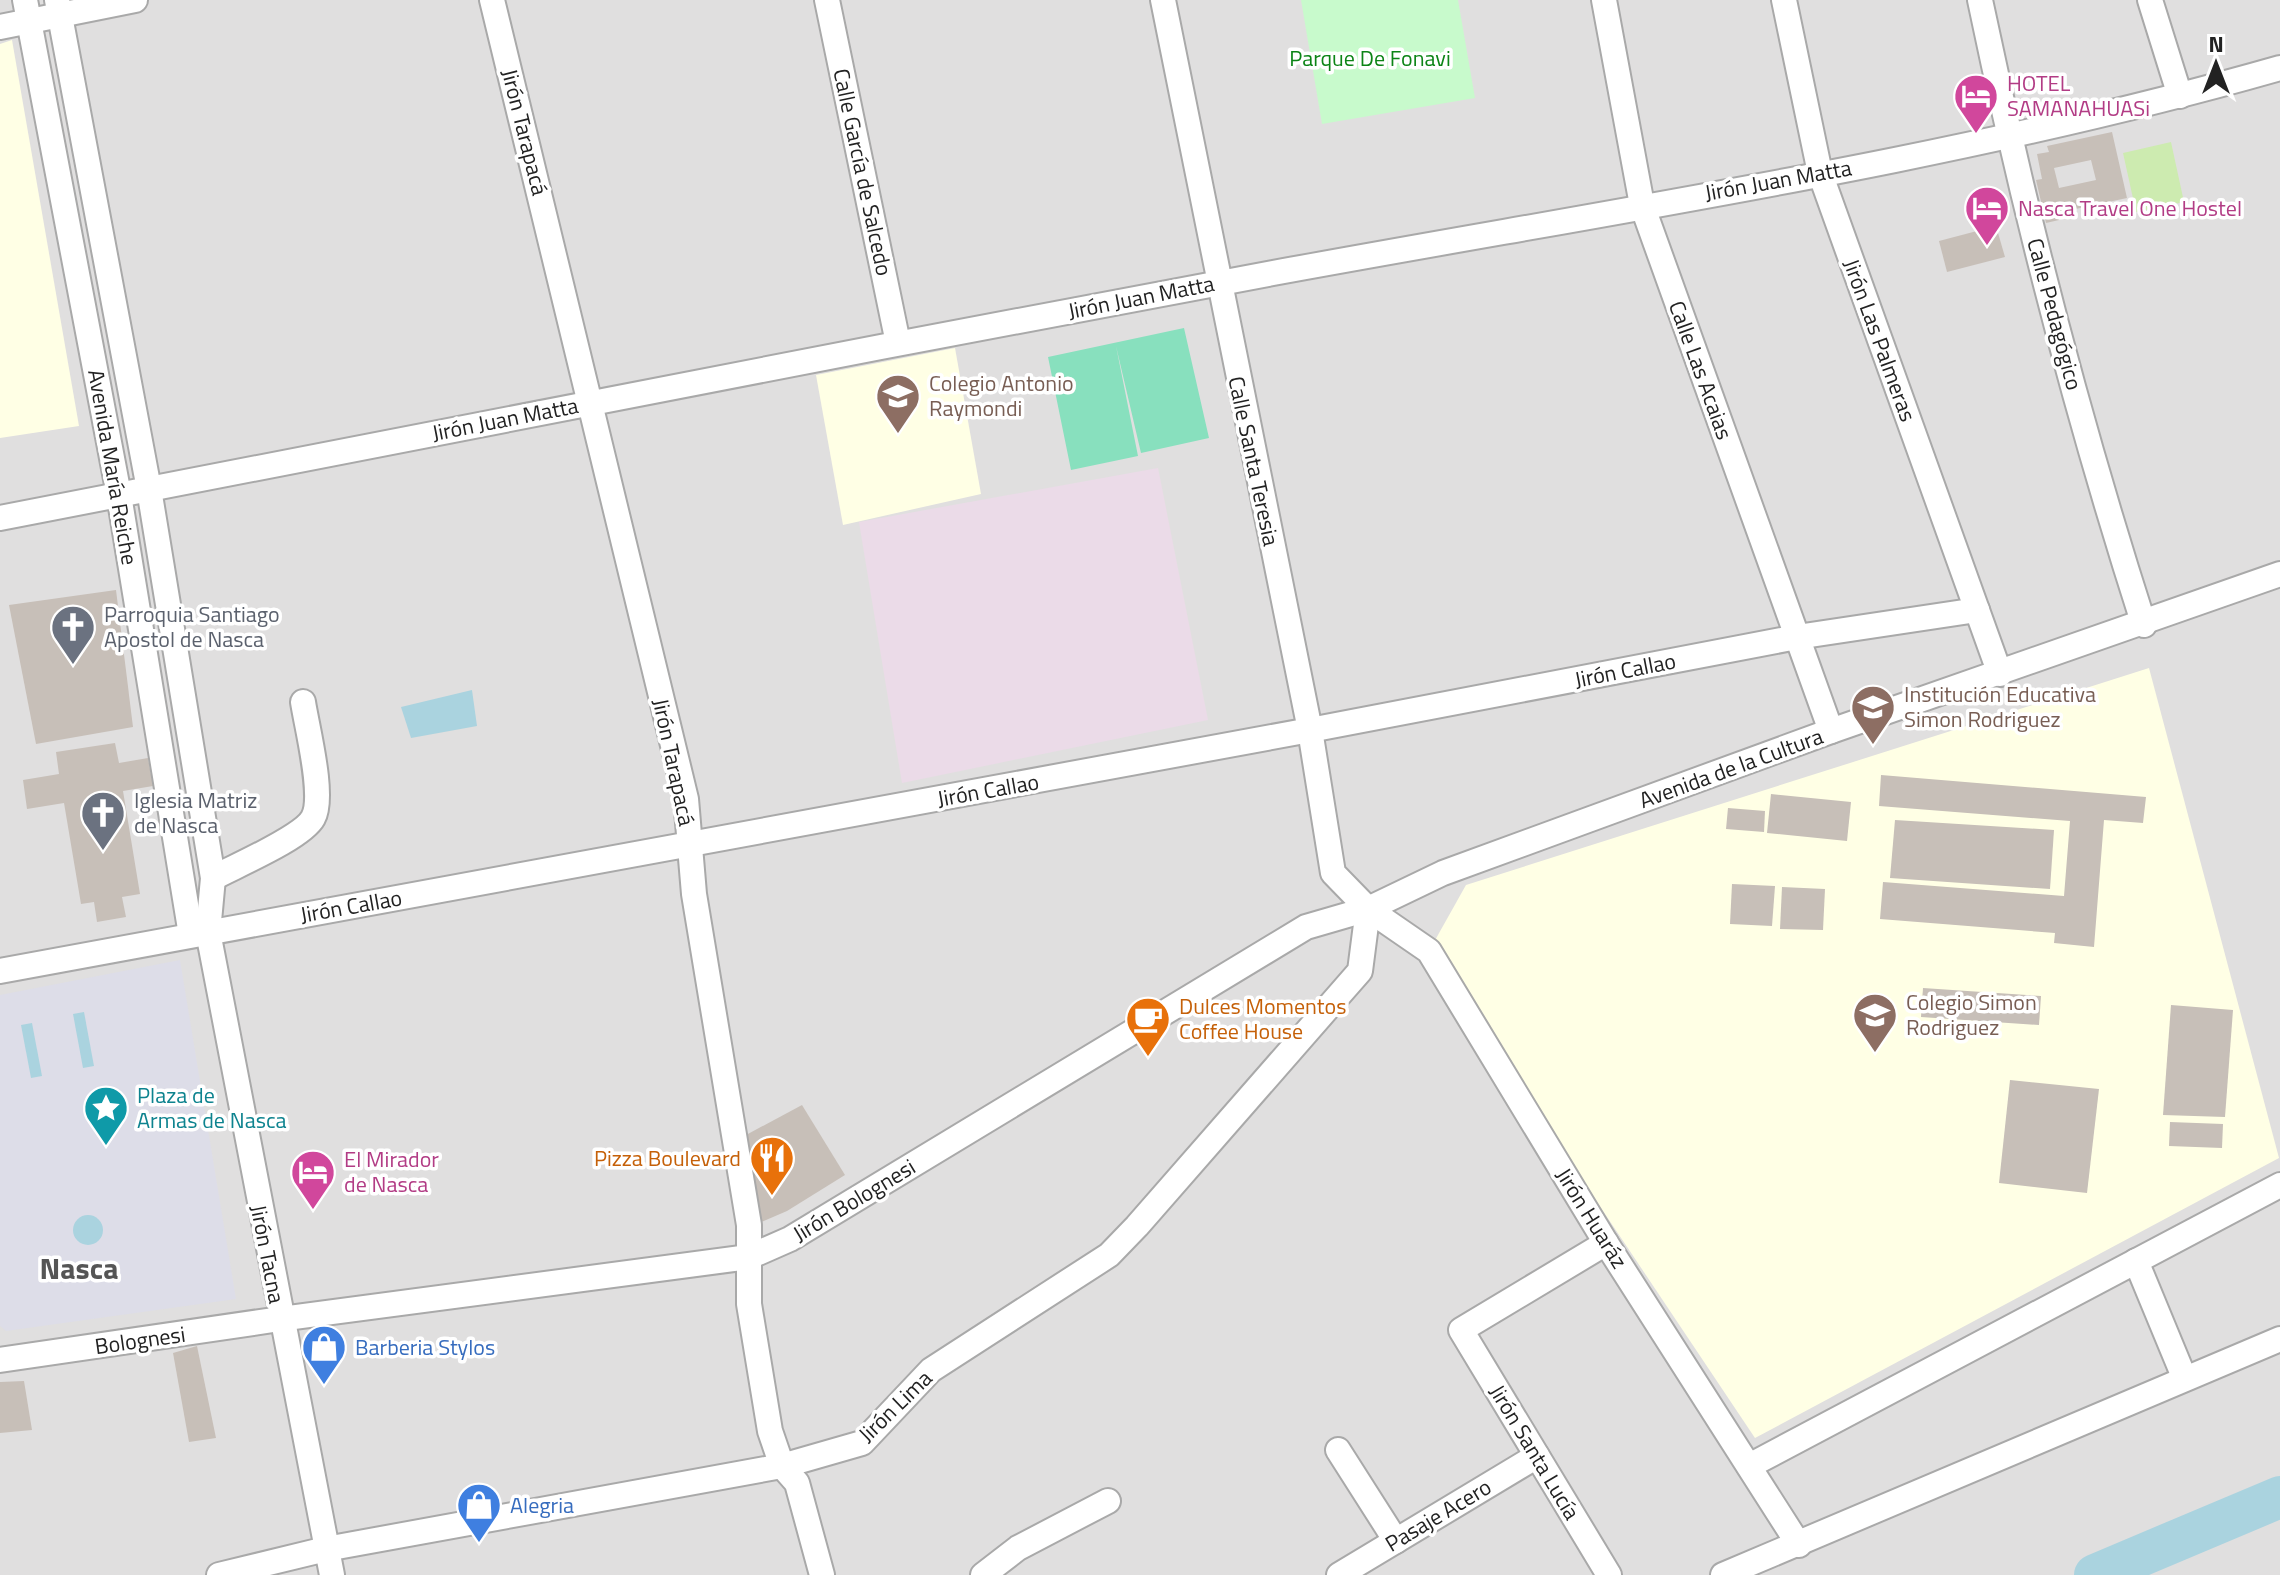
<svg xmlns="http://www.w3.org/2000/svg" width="2280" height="1575" viewBox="0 0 2280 1575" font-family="'Titillium Web',sans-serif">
  <rect width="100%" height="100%" fill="#f2efe9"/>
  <rect fill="#e0dfdf" x="0" y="0" width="2280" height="1575"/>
  <polygon fill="#ebdbe8" points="1158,468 1208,720 902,783 859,522"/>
  <g fill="#ffffe5">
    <polygon points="12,40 79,426 0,438 0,44"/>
    <polygon points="955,348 981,494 843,525 816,375"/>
    <polygon points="2149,668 2279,1158 1755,1438 1429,951 1466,885"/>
  </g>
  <polygon fill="#cdebb0" points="2171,142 2184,202 2136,212 2123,153"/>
  <polygon fill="#c8facc" points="1301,0 1458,0 1475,98 1322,124"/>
  <polygon fill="#88e0be" points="1184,328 1209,438 1141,453 1116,346 1138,456 1071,470 1048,357"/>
  <polygon fill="#dddde8" points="180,960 236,1299 6,1331 0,1326 0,995"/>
  <g fill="#aad3df">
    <polygon points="472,690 477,726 411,738 401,707"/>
    <polygon points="84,1012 94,1066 83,1068 73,1014"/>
    <polygon points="32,1023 42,1076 31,1078 21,1025"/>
    <circle cx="88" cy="1230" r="15"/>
  </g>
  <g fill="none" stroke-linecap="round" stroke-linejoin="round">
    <polyline stroke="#aad3df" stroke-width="42" points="2095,1575 2280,1497"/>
  </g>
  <g fill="#c7bfb8" fill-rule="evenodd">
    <path d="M2112,132L2127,198L2057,213L2059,220L2046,223L2036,180L2042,179L2037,154L2049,152L2047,146ZM2091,160L2096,180L2059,188L2054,168Z"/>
    <polygon points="1996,226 2005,257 1947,272 1939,241"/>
    <polygon points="116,590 133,727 36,744 9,605"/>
    <polygon points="115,743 119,763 148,758 153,786 123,791 140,894 122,897 126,917 97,922 94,902 81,904 64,803 27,809 23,780 59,774 56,752"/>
    <polygon points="1881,775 2146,797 2143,823 2104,820 2094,947 2054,943 2055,933 1880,919 1883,882 2064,896 2070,821 1879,806"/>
    <polygon points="1771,794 1851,802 1847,841 1767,833"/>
    <polygon points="1728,808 1765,811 1764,832 1726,829"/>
    <polygon points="1895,820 2054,830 2050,889 1890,878"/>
    <polygon points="1732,884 1775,886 1772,926 1730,924"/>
    <polygon points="1782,887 1825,889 1823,930 1780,929"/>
    <polygon points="1923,988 2041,996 2039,1025 1921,1017"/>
    <polygon points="2171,1005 2233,1010 2225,1117 2163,1115"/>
    <polygon points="2010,1080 2099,1089 2087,1193 1999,1183"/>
    <polygon points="802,1105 845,1175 787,1211 759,1223 746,1135"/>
    <polygon points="2170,1122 2223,1124 2222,1148 2169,1146"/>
    <polygon points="197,1346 216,1438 189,1442 173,1353"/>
    <polygon points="24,1381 32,1430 0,1433 0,1382"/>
  </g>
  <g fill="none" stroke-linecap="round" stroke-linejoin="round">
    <g stroke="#a9a9a9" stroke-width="28">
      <g id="minor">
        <polyline points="25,0 119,495 191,935"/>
        <polyline points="57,0 149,489 213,878 208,932 332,1575"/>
        <polyline points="492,0 686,799 694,894 749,1225 749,1304 770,1431 782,1466 797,1483 822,1575"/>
        <polyline points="827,0 898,343"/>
        <polyline points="1163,0 1310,730 1333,873 1368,909 1429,951 1606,1243 1799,1545"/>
        <polyline points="1604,0 1642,205 1831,731"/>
        <polyline points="1784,0 1820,173 2000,674"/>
        <path d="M1980,0C2024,211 2078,420 2144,625"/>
        <polyline points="2150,0 2180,96"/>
        <polyline points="0,27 135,0"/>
        <path d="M0,518C425,437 848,351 1273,273C1609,211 1951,162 2280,68"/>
        <path d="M213,878C235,866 302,838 313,818C325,797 307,728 303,702"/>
        <polyline points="0,971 1310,730 1797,637 1977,610"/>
        <polyline points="1606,1243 1461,1330 1609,1575"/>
        <polyline points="2136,1261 2184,1377"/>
        <polyline points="0,1360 280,1319 749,1257 790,1239 1306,927 1368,909 1443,873 1831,731 2280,574"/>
        <polyline points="1338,1450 1396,1541"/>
        <polyline points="1749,1466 2280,1185"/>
        <polyline points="219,1575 326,1549 782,1466 862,1443 931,1370 1109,1255 1137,1226 1360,971 1368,909"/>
        <polyline points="983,1575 1018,1548 1108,1501"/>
        <polyline points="1339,1575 1537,1456"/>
        <polyline points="1723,1575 2280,1339"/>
      </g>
    </g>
    <use href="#minor" stroke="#fff" stroke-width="24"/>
  </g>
  <defs>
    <g id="hotel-pin" transform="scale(2.3)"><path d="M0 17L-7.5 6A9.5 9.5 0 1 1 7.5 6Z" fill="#d1479c" stroke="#fff"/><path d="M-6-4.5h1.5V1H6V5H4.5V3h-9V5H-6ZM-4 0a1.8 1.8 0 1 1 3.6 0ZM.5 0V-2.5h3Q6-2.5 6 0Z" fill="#fff"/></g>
    <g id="school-pin" transform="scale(2.3)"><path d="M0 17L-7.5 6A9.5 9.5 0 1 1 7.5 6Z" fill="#8d6e63" stroke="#fff"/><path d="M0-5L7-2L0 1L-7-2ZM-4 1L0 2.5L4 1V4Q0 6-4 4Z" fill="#fff"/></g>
    <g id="church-pin" transform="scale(2.3)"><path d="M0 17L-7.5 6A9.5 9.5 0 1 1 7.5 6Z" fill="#6b7280" stroke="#fff"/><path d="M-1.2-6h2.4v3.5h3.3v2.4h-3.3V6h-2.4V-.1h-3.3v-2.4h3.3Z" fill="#fff"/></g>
    <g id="cafe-pin" transform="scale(2.3)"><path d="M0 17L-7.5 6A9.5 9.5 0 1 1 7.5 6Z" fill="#e8710a" stroke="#fff"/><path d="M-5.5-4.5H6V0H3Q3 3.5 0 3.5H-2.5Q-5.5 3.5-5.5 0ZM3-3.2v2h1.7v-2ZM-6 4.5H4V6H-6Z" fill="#fff"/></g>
    <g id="sight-pin" transform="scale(2.3)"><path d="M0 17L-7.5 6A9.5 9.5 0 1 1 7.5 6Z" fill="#0f9aa8" stroke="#fff"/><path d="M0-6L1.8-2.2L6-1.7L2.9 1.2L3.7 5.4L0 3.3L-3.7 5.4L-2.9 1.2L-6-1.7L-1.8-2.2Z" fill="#fff"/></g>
    <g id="restaurant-pin" transform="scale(2.3)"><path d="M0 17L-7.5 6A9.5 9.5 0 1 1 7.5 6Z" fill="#e8710a" stroke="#fff"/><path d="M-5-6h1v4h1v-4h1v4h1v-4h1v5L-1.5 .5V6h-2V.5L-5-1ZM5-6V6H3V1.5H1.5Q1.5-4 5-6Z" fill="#fff"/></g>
    <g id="shop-pin" transform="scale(2.3)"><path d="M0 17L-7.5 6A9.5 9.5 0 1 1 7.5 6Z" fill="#3f7fe0" stroke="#fff"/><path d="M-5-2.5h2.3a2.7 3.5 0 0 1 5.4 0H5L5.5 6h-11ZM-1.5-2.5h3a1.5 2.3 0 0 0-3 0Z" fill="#fff"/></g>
  </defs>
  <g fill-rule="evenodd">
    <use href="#hotel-pin" x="1976" y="96"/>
    <use href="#hotel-pin" x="1987" y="208"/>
    <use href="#school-pin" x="898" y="396"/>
    <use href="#church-pin" x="73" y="627"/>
    <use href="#school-pin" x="1873" y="707"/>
    <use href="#church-pin" x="103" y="813"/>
    <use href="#school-pin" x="1875" y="1015"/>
    <use href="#cafe-pin" x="1148" y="1019"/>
    <use href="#sight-pin" x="106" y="1108"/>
    <use href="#restaurant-pin" x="772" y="1158"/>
    <use href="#hotel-pin" x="313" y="1172"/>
    <use href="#shop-pin" x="324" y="1347"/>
    <use href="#shop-pin" x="479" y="1505"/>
  </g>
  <g text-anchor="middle" stroke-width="7" stroke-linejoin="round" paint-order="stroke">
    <g font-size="22" fill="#0c8416" stroke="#fff">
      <text x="1370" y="66">Parque De Fonavi</text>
    </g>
    <g font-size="22" fill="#b23c85" stroke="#fff" text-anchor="start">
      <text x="2007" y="91">HOTEL<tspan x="2007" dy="25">SAMANAHUASi</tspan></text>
      <text x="2018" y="216">Nasca Travel One Hostel</text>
      <text x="344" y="1167">El Mirador<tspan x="344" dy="25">de Nasca</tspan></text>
    </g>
    <g font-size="22" fill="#222" stroke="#fff">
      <text transform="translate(525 132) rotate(76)" y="8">Jirón Tarapacá</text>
      <text transform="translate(863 172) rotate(78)" y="8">Calle García de Salcedo</text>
      <text transform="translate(1778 180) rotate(-10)" y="8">Jirón Juan Matta</text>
      <text transform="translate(1141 297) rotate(-11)" y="8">Jirón Juan Matta</text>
      <text transform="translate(2055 314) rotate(75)" y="8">Calle Pedagógico</text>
      <text transform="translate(1880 340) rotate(70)" y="8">Jirón Las Palmeras</text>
      <text transform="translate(1701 370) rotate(70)" y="8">Calle Las Acaias</text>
      <text transform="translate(505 419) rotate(-11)" y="8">Jirón Juan Matta</text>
      <text transform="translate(1254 461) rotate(78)" y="8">Calle Santa Teresia</text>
      <text transform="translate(113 467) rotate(80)" y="8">Avenida María Reiche</text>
      <text transform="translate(1625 670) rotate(-11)" y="8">Jirón Callao</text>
      <text transform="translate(674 762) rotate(78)" y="8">Jirón Tarapacá</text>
      <text transform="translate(1731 768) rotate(-20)" y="8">Avenida de la Cultura</text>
      <text transform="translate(988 790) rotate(-10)" y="8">Jirón Callao</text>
      <text transform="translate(351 906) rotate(-10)" y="8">Jirón Callao</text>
      <text transform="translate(854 1200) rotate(-31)" y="8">Jirón Bolognesi</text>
      <text transform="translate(1592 1218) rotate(58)" y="8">Jirón Huaráz</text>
      <text transform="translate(268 1254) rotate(79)" y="8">Jirón Tacna</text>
      <text transform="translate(140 1340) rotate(-8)" y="8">Bolognesi</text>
      <text transform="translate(895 1406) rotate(-44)" y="8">Jirón Lima</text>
      <text transform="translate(1535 1452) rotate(59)" y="8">Jirón Santa Lucía</text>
      <text transform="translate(1438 1515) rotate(-31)" y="8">Pasaje Acero</text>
    </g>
    <g font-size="22" fill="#785e54" stroke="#fff" text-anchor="start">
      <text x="929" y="391">Colegio Antonio<tspan x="929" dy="25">Raymondi</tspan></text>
      <text x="1904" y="702">Institución Educativa<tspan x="1904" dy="25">Simon Rodriguez</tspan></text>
      <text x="1906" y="1010">Colegio Simon<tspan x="1906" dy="25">Rodriguez</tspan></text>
    </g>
    <g font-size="22" fill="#5b616d" stroke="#fff" text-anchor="start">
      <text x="104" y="622">Parroquia Santiago<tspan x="104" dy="25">Apostol de Nasca</tspan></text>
      <text x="134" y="808">Iglesia Matriz<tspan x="134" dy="25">de Nasca</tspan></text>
    </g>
    <g font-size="22" fill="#c56008" stroke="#fff" text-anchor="start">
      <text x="1179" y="1014">Dulces Momentos<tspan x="1179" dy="25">Coffee House</tspan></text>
      <text x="741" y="1166" text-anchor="end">Pizza Boulevard</text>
    </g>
    <g font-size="22" fill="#0d838f" stroke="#fff" text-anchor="start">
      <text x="137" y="1103">Plaza de<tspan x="137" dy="25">Armas de Nasca</tspan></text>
    </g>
    <g font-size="22" fill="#366cbe" stroke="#fff" text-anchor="start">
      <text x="355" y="1355">Barberia Stylos</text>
      <text x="510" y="1513">Alegria</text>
    </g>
    <g font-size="30" font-weight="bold" fill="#555" stroke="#fff">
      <text x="79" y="1279">Nasca</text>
    </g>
  </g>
  <g transform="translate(2216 64)" stroke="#ffffff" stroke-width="6" paint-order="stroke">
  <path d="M0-6L14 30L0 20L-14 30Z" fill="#222222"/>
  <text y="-12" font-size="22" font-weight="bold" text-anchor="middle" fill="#222222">N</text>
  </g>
</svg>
